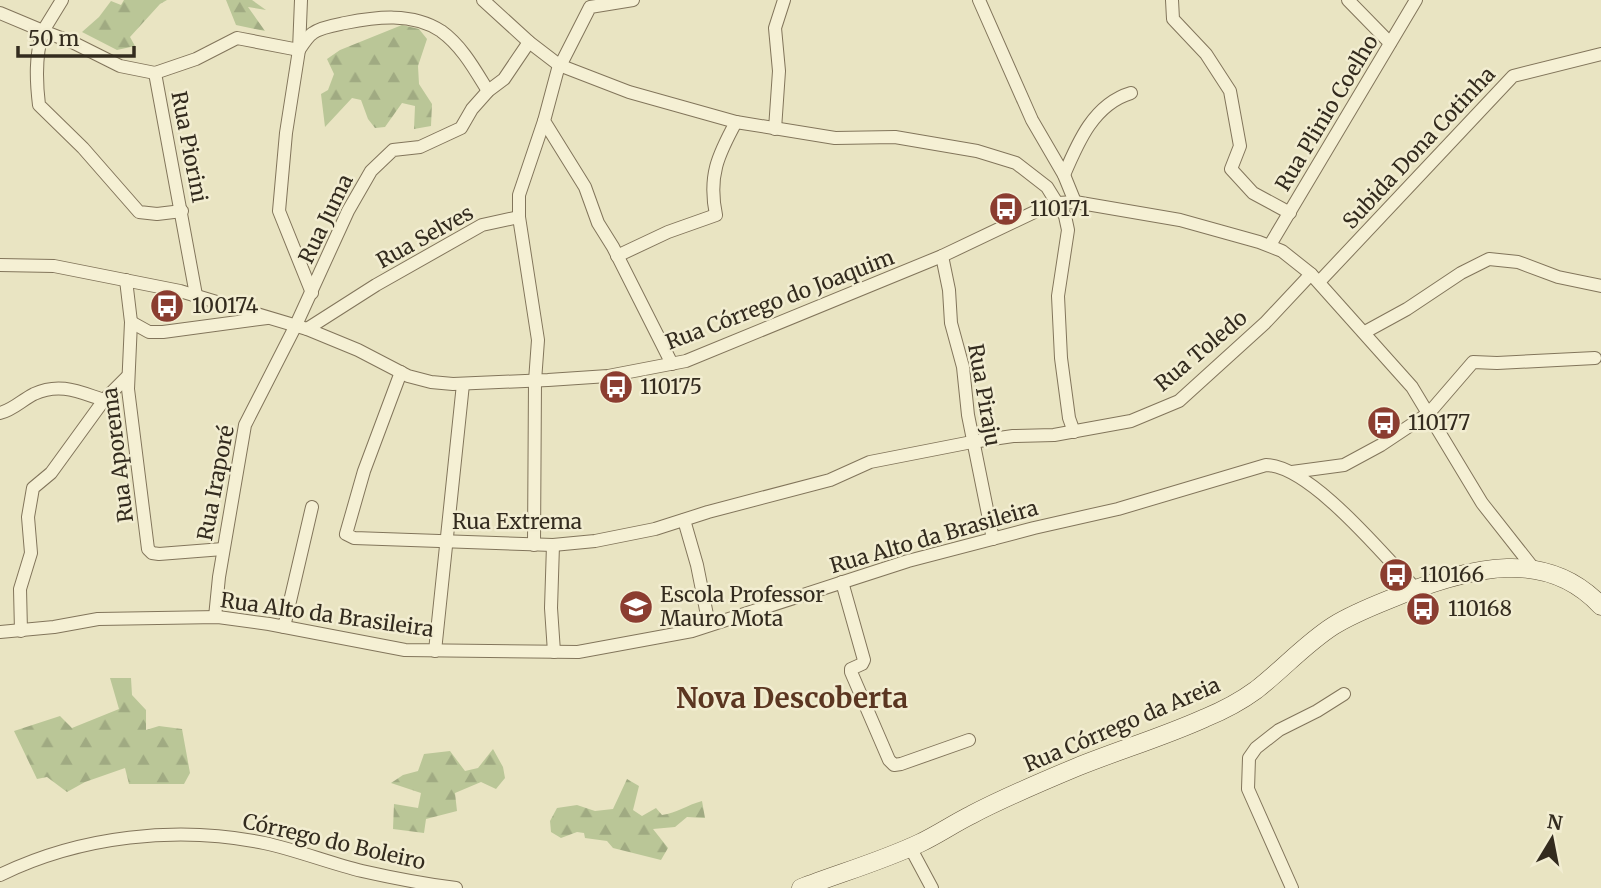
<svg xmlns="http://www.w3.org/2000/svg" width="1601" height="888" viewBox="0 0 1601 888" font-family="Merriweather,serif">
  <defs>
    <pattern id="forest-firs" width="22" height="20" patternUnits="userSpaceOnUse" patternTransform="scale(1.75)"><rect width="22" height="20" fill="#bac697"/><path d="M5 1l3.5 6h-7zM16 11l3.5 6h-7z" fill="#a0aa82"/></pattern>
  </defs>
  <rect width="100%" height="100%" fill="#e9e4c2"/>
  <g fill="url(#forest-firs)">
    <polygon points="124,0 167,0 160,4 130,37 135,46 117,50 82,32 99,17 111,1 121,5"/>
    <polygon points="226,0 252,0 266,10 248,7 265,31 236,25"/>
    <polygon points="402,25 419,29 427,39 418,66 419,84 432,104 431,126 414,129 415,106 402,103 385,127 375,128 368,119 361,100 352,98 325,127 321,94 328,90 334,74 327,59 340,50"/>
    <polygon points="110,678 131,678 132,695 146,710 146,730 159,726 182,729 190,773 184,784 129,784 125,768 85,782 67,792 47,777 37,779 14,731 60,716 72,728 119,709"/>
    <polygon points="493,749 503,767 505,778 496,789 481,782 455,793 457,811 426,819 424,833 393,829 394,804 418,808 421,793 391,783 403,775 418,771 424,754 450,751 465,771 478,768"/>
    <path d="M627,779L639,786L633,810L642,816L656,808L662,815C677,813 687,805 702,801L705,818L687,817L675,827L653,829L668,848L661,860L613,848L607,841L585,838L584,833L577,832L561,838L551,832L550,821L557,808L577,805L595,811L613,809Z"/>
  </g>
  <g fill="none" stroke-linecap="round" stroke-linejoin="round">
    <g stroke="#82755b" stroke-width="14">
      <g id="street">
        <polyline points="62,0 43,31 74,43 120,66 155,73"/>
        <polyline points="301,0 299,50 286,133 279,211 312,293"/>
        <polyline points="483,0 529,42 559,65 629,92 736,122 835,138 895,137 977,151 1016,163 1047,187 1065,216 1068,230 1058,296 1061,358 1069,418 1074,432"/>
        <polyline points="979,0 1032,120 1064,175 1075,202"/>
        <polyline points="1172,0 1173,19 1206,54 1230,91 1240,146 1231,169 1253,193 1290,213"/>
        <polyline points="1348,0 1390,43"/>
        <path d="M0,13L43,31C35,55 36,80 39,105L83,148L139,212L157,214L182,211"/>
        <polyline points="559,65 544,121 585,187 598,223 613,247 672,364"/>
        <polyline points="560,66 590,7 633,0"/>
        <polyline points="775,129 779,71 775,28 784,0"/>
        <path d="M1064,175C1078,142 1094,104 1131,93"/>
        <polyline points="1270,245 1416,0"/>
        <path d="M617,256L668,232L716,215C708,176 718,155 736,122"/>
        <polyline points="942,256 949,290 951,323 963,367 968,415 993,539"/>
        <polyline points="0,265 54,266 180,291 307,329 358,350 408,376 431,382 453,384 548,380 608,376 686,361 942,256 1045,207 1058,203 1075,202 1180,220 1259,242 1282,251 1311,274 1412,387 1482,503 1534,569"/>
        <polyline points="126,280 131,322 128,389 148,549 152,553 159,554 223,549"/>
        <polyline points="1319,282 1513,76 1601,54"/>
        <path d="M196,295L155,73L196,59L237,38L299,50C303,44 308,36 313,33C321,27 335,25 345,23C376,17 412,12 441,31C462,46 475,70 488,91"/>
        <polyline points="131,322 149,332 163,332 267,318"/>
        <polyline points="307,329 376,285 482,225 519,217"/>
        <polyline points="1365,332 1407,309 1461,273 1489,259 1518,262 1558,277 1601,286"/>
        <polyline points="401,372 364,471 346,534 354,538 553,545 595,541 655,529 708,512 830,480 870,462 972,442 1013,436 1054,435 1131,421 1179,401 1265,323 1311,274"/>
        <path d="M0,413C13,410 22,400 34,394C60,382 79,392 104,400"/>
        <polyline points="1292,472 1344,465 1381,445 1429,413 1473,362 1497,363 1595,358"/>
        <polyline points="684,520 697,565 709,625"/>
        <polyline points="534,545 535,381 538,340 519,217 519,195 544,121"/>
        <polyline points="553,545 551,608 554,652"/>
        <polyline points="842,582 864,660 862,664 851,669 851,672 889,760 894,765 901,764 969,740"/>
        <polyline points="215,617 219,577 245,425 296,325 348,211 371,171 393,150 420,147 461,128 472,109 488,91 504,79 529,42"/>
        <polyline points="284,627 312,507"/>
        <polyline points="21,631 20,589 31,553 28,517 33,488 51,473 104,400 128,376"/>
        <path d="M0,632L54,627L98,619L218,617L269,624L405,650L578,652L692,631L908,561L1034,528L1118,509L1266,465C1311,466 1384,556 1416,589"/>
        <polyline points="435,651 463,384"/>
        <polyline points="910,847 932,888"/>
        <path d="M0,875C80,836 177,825 264,843C297,850 329,863 362,871C393,878 424,884 456,888"/>
        <polyline points="1292,888 1248,789 1249,758 1256,748 1279,730 1317,711 1344,694"/>
      </g>
    </g>
    <g stroke="#63563e" stroke-width="19">
      <path id="secondary" d="M801,888C840,873 882,861 920,843C937,835 953,824 971,815C1005,797 1041,782 1077,767C1119,750 1163,737 1205,718C1222,711 1241,701 1256,690C1282,670 1305,644 1333,626C1355,612 1381,603 1405,593C1471,568 1546,547 1601,606"/>
    </g>
    <use href="#street" stroke="#f5f0d4" stroke-width="12"/>
    <use href="#secondary" stroke="#f5f0d4" stroke-width="18"/>
  </g>
  <defs>
    <g id="bus-disc" transform="scale(1.75)"><circle r="9.5" fill="#8b3d30" stroke="#f2edd1"/><path d="M-5-6H5V4H4V6H2V4H-2V6H-4V4H-5ZM-3.5-4V0h7V-4ZM-3.5 1.2v1.5H-2V1.2ZM2 1.2v1.5H3.5V1.2Z" fill="#fff"/></g>
    <g id="school-disc" transform="scale(1.75)"><circle r="9.5" fill="#8b3d30" stroke="#f2edd1"/><path d="M0-5L7-2L0 1L-7-2ZM-4 1L0 2.5L4 1V4Q0 6-4 4Z" fill="#fff"/></g>
  </defs>
  <g fill-rule="evenodd">
    <use href="#bus-disc" x="1006" y="209"/>
    <use href="#bus-disc" x="167" y="306"/>
    <use href="#bus-disc" x="616" y="387"/>
    <use href="#bus-disc" x="1384" y="423"/>
    <use href="#bus-disc" x="1396" y="575"/>
    <use href="#school-disc" x="636" y="607"/>
    <use href="#bus-disc" x="1423" y="609"/>
  </g>
  <g text-anchor="middle" stroke-width="5" stroke-linejoin="round" paint-order="stroke">
    <g font-size="21" fill="#332b1e" stroke="#f2edd1">
      <text transform="translate(1327 113) rotate(-59)" y="7">Rua Plinio Coelho</text>
      <text transform="translate(189 147) rotate(79)" y="7">Rua Piorini</text>
      <text transform="translate(1419 148) rotate(-47)" y="7">Subida Dona Cotinha</text>
      <text transform="translate(326 219) rotate(-64)" y="7">Rua Juma</text>
      <text transform="translate(425 237) rotate(-29)" y="7">Rua Selves</text>
      <text transform="translate(780 300) rotate(-21)" y="7">Rua Córrego do Joaquim</text>
      <text transform="translate(1201 351) rotate(-40)" y="7">Rua Toledo</text>
      <text transform="translate(984 395) rotate(80)" y="7">Rua Piraju</text>
      <text transform="translate(118 455) rotate(-97)" y="7">Rua Aporema</text>
      <text transform="translate(216 483) rotate(-79)" y="7">Rua Iraporé</text>
      <text x="517" y="529">Rua Extrema</text>
      <text transform="translate(934 537) rotate(-16)" y="7">Rua Alto da Brasileira</text>
      <text transform="translate(327 615) rotate(8)" y="7">Rua Alto da Brasileira</text>
      <text transform="translate(1122 725) rotate(-23)" y="7">Rua Córrego da Areia</text>
      <text transform="translate(334 842) rotate(13)" y="7">Córrego do Boleiro</text>
    </g>
    <g font-size="21" fill="#332b1e" stroke="#f2edd1" text-anchor="start">
      <text x="1030" y="216">110171</text>
      <text x="192" y="313">100174</text>
      <text x="640" y="394">110175</text>
      <text x="1408" y="430">110177</text>
      <text x="1420" y="582">110166</text>
      <text x="660" y="602">Escola Professor<tspan x="660" dy="24">Mauro Mota</tspan></text>
      <text x="1448" y="616">110168</text>
    </g>
    <g font-size="28" font-weight="bold" fill="#5b3621" stroke="#f2edd1">
      <text x="792" y="708">Nova Descoberta</text>
    </g>
  </g>
  <g transform="translate(1552 839) rotate(10)" stroke="#f2edd1" stroke-width="5" paint-order="stroke">
  <path d="M0-5L12 26L0 18L-12 26Z" fill="#332b1e"/>
  <text y="-10" font-size="19" font-weight="bold" text-anchor="middle" fill="#332b1e">N</text>
  </g>
  <path d="M18 46v10h116v-10" fill="none" stroke="#332b1e" stroke-width="3.5"/>
  <text x="28" y="46" font-size="21" fill="#332b1e" stroke="#f2edd1" stroke-width="5" paint-order="stroke">50 m</text>
</svg>
